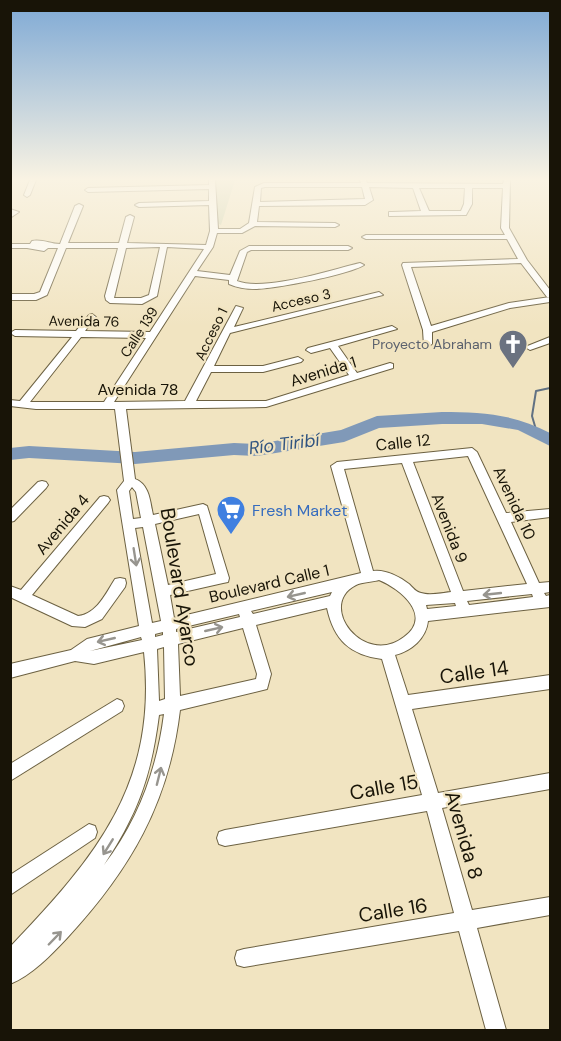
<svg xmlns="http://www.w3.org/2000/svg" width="561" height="1041" viewBox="0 0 561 1041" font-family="'DM Sans',sans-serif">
  <rect width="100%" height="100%" fill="#f1e4c1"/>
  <polygon fill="#ced2ae" points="216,180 235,180 221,225 216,222"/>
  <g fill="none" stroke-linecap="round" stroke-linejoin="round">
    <polyline stroke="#617183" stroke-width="2" points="537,433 532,416 536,391 550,388"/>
    <path fill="#8099b8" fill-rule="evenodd" d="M442,412C481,412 515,414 550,433V446L518,430L482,424H442L379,428L344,442L257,456L234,455L135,464L29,458L10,460V448L29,446L135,452L234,443L257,444L341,430L377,416Z"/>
    <g stroke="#6c6142" stroke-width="2">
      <g id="minor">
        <polygon points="30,180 36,180 30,195 27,197 24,195"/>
        <path d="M209,180H215L218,229H240L249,223L255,187L264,183H361L360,180H366L367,183L503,184L504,180H510L509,228L527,260L550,290V302L510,308L432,332V344L427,347L424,346L423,330L402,265L403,263L518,259L507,239H366L362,237L366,235H505L501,228L503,188H472V204L466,215H463L389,216V212H392L421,211L413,188L369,187L373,200L365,205L259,206L257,222L335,223L339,225L335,227L255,226L242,233H217L213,247L197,271L230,275L240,251L249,246H348L352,248L348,250H251L247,252L237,281C264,292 330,270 360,263L364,265C348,275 278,288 257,289C247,289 238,288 229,284V280L195,276L114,402L185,401L236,306L243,308L234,327L379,292L383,295L230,333L214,366H263L298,357L303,360L301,362L263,372H211L196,401H266L349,375L330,348L311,353L306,350L308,348L392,326L397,329L338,346L357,373L390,363L393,364V368L266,407L126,409L135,479C150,485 150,502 153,515L203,504L207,506L229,578L228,582L223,583L170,595L174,618L361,573L331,466L337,462L472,448L477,452L506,513L550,509V517L511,522L539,583L550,582V592L544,593L546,596L550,595V607L428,621C426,639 411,651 395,655L408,695L550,675V689L412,709L438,793L550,773V789L442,808L472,910L550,897V915L477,928L506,1030H486L459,931L244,967L237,965L235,958L237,951L244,949L454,913L427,811L225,846L219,844L217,838L219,832L225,830L422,795L382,659C350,655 334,640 327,608L256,625L271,674L267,689L180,710C169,803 130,870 67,938C51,955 32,975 10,984V947C96,857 158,784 144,652L94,664L75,661L10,678V664L71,650L87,639L139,626L117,490L124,481L115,409H36L10,406V400L20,401L72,337L15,336L10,333L15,330L76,331L89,315L92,314L96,317L85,331L150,332L204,249L167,247L157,296L142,304L110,303L106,300L105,296L118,248H66L47,295L36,300H10V294H34L40,292L58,248H48L44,251L27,248H10V244H30L32,241C43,239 50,244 60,244L75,206L79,204L83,206L68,243H119L126,217L130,215L134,217L127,243L206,245L210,231L209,205L139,207L135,205L139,203L209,201V189L88,192L85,190L88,188L209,185ZM265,187H362L365,199L260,202L261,188ZM419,188H465L464,204L461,211H429ZM160,247L149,295L141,298H114L126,248ZM521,263L547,297H550L509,303L431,326L411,267ZM81,337L146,338L104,402H30ZM468,456L527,584L463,591L413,462ZM402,463L451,592C441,593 430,596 421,593C416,592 413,588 409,584C400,577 385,569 373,571L344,469ZM132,487L136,492L141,518L133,519L129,491ZM199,514L216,574L168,585L155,524ZM143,527L161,621L152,623L135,528ZM379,580C401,589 433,616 404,637C364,668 316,605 356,585C362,582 372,582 379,580ZM332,592L330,596L253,614L251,611ZM532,594L533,597L469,605L467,601ZM455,603L456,606L427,609L426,605ZM239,614L240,617L176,632V629ZM243,628L257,674L256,679L180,696L178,644ZM163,632V635L155,637V634ZM141,637L142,640L90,651ZM164,647L165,699L159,701L157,649ZM164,714C157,769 138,821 104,865C138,813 151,777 159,715Z"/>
        <polygon points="10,209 19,212 10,218"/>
        <polygon points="550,337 550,343 530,350 525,347"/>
        <polygon points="42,481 46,482 48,485 46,488 14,521 10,522 10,510 38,482"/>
        <path d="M104,496L108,497L110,500L108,503L32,595L78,616C97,614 106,593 115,579L120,578L125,579L126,583L125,587L102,619L85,627L72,626L10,597V586L21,590L100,497Z"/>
        <polygon points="117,699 122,701 124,706 122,711 10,781 10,764"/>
        <polygon points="89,824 95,826 97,832 95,838 10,895 10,875"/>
      </g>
    </g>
    <use href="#minor" fill="#fff" fill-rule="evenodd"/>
  </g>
  <defs><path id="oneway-shaft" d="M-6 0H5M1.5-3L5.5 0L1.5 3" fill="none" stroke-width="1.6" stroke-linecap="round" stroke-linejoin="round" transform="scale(1.5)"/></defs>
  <g stroke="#97958f">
    <use href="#oneway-shaft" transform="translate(135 557) rotate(81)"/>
    <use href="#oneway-shaft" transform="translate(492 594) rotate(174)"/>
    <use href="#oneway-shaft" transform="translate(296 595) rotate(167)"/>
    <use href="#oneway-shaft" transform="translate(214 629) rotate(-13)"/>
    <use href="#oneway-shaft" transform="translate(106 640) rotate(167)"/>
    <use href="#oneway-shaft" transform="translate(159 776) rotate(-76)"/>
    <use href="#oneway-shaft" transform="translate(108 847) rotate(122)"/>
    <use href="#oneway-shaft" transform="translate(55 938) rotate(-46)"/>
  </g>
  <linearGradient id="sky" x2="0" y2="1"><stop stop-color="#7ea9d5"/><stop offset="0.55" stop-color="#f9f3e3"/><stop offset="1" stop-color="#f9f3e3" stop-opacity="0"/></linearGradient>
  <rect width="561" height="326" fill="url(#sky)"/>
  <defs>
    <g id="church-pin" transform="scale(1.5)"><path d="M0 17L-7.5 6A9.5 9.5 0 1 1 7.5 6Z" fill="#6b7280" stroke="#f1e4c1"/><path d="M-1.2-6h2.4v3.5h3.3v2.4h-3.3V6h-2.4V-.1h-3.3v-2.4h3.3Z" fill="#fff"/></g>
    <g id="supermarket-pin" transform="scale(1.5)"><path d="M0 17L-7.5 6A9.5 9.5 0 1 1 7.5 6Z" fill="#3f7fe0" stroke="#f1e4c1"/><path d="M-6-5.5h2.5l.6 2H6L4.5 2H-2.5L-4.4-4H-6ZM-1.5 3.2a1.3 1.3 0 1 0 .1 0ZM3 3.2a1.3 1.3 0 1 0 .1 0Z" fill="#fff"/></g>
  </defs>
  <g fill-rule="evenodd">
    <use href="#church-pin" x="513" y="344"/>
    <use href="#supermarket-pin" x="231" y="510"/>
  </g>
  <g text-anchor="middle" stroke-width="4.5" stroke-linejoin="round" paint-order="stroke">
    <g font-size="14" fill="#181407" stroke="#f1e4c1">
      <text transform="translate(301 300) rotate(-13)" y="5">Acceso 3</text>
      <text transform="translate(84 321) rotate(1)" y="5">Avenida 76</text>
      <text transform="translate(139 332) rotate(-57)" y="5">Calle 139</text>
      <text transform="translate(211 334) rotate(-64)" y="5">Acceso 1</text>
    </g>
    <g font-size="14" fill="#5b616d" stroke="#f1e4c1" text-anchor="end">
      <text x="492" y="349">Proyecto Abraham</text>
    </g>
    <g font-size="16" fill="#181407" stroke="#f1e4c1">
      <text transform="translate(323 371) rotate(-17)" y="6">Avenida 1</text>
      <text x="138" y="395">Avenida 78</text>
      <text transform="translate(403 442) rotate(-6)" y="6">Calle 12</text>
      <text transform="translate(515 503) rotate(65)" y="6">Avenida 10</text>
      <text transform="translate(62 524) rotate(-50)" y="6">Avenida 4</text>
      <text transform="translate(450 528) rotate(69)" y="6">Avenida 9</text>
      <text transform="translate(269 583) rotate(-13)" y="6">Boulevard Calle 1</text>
    </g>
    <g font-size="16" fill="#366cbe" stroke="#f1e4c1" text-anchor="start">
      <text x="252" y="516">Fresh Market</text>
    </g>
    <g font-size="18" font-style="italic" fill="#315480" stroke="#f1e4c1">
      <text transform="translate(284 444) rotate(-7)" y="6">Río Tiribí</text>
    </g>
    <g font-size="20" fill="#181407" stroke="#f1e4c1">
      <text transform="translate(180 587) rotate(81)" y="7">Boulevard Ayarco</text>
      <text transform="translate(474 672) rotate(-8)" y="7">Calle 14</text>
      <text transform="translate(384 787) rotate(-10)" y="7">Calle 15</text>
      <text transform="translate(464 835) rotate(74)" y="7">Avenida 8</text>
      <text transform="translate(393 910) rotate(-9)" y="7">Calle 16</text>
    </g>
  </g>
  <rect width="561" height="1041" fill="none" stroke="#181407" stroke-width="24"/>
</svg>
